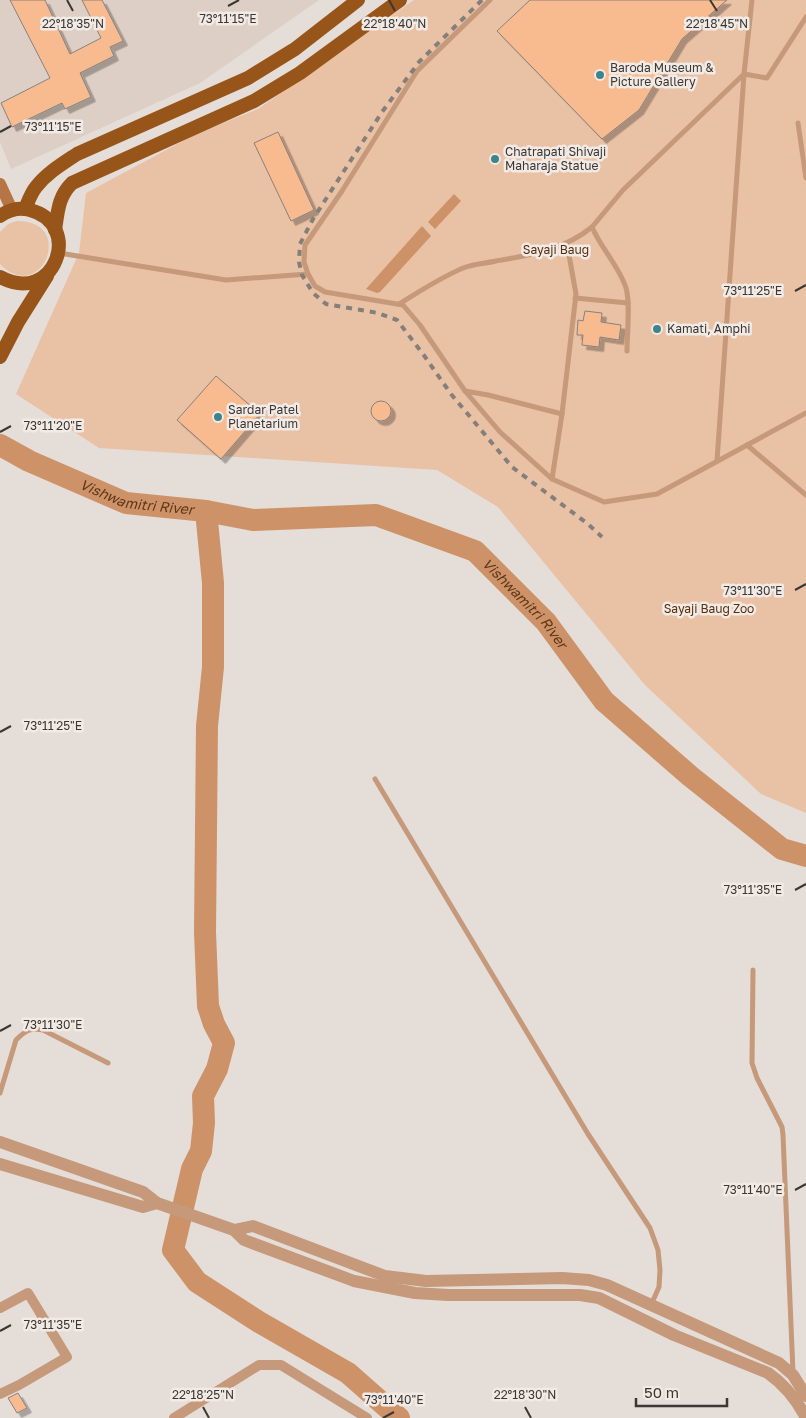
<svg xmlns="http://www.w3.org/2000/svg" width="806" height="1418" viewBox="0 0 806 1418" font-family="'Golos Text',sans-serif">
  <defs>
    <filter id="shadow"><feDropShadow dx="4.5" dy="4.5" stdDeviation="0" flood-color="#0004"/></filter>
  </defs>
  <rect width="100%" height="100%" fill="#e5ddd8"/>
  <polygon fill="#ddcfc5" points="0,0 319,0 200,83 11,169 0,142"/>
  <g fill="#e9c1a5">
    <polygon points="414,0 806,0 806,813 761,794 645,685 498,507 437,470 99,448 16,394 79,253 86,193 196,134 258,109"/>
    <path d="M17,221C77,221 41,306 0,264V232L8,224Z"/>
  </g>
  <g fill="#cd9267">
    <polygon points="454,194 461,201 435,229 428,222"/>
    <polygon points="422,226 431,236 380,292 377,293 366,289"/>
  </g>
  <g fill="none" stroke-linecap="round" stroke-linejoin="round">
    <g stroke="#cd9267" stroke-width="22">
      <path id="s1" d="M0,445L29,461L126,503L206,511L253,520L376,515L475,551L546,622L604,701L690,776L782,849L806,856"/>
      <polyline points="206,511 213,583 213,667 207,726 205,932 208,1006 214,1024 224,1043 217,1069 203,1096 204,1123 201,1151 192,1169 173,1250 197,1282 259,1322 348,1373 399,1418"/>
    </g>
  </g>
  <g fill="#f8bb8f" stroke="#88817c" filter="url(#shadow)">
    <polygon points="10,0 45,0 70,54 101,38 82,0 102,0 123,41 110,47 114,56 80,73 91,97 65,109 62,103 12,127 1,103 50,78"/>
    <polygon points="530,0 727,0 682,39 639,110 602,139 497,31"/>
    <polygon points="278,132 314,210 291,221 254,143"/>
    <polygon points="585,311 602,313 601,322 621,325 619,340 600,337 599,347 582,345 583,335 577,335 578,320 583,321"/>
    <polygon points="216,376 260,414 221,459 177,420"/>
    <circle cx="381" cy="411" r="10"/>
    <polygon points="18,1393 27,1408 17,1413 8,1398"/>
  </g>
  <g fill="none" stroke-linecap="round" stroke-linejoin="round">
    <g stroke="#c5997a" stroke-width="5">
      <polyline points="798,123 806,178"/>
      <polyline points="59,253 226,280 308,274 315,286 325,292 403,305 420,325 465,391 500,432 552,479 604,502 657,494 806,413"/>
      <polyline points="308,274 304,262 305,245 342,191 417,71 490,0"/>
      <polyline points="575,298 628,303"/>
      <path d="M399,304C419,292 444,275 466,267C475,264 487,263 496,261C531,255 564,250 592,227"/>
      <path d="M627,351C627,335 631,298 625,285C617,264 601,248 592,227L623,190L744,74L767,78L806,17"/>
      <polyline points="465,391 488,395 562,414"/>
      <polyline points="747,445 806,495"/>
      <polyline points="717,461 744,74 752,0"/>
      <polyline points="552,479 562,414 576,294 567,244"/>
      <polyline points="375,779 588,1134 650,1228 658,1250 660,1270 659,1287 651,1305"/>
      <polyline points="753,970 752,1063 757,1078 782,1127 783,1135 793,1372"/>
      <path d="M0,1093L16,1040C26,1030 30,1028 43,1030L108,1063"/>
    </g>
    <g stroke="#c5997a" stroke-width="10">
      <polyline points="0,1308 28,1293 67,1357 19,1385 0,1394"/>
      <polyline points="174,1418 259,1365 281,1365 367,1418"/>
    </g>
    <g stroke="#c5997a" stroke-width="12">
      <path d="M0,1142L143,1192L157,1203L234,1230L244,1240L354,1281L415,1293L448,1295H580L599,1298L674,1335L768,1373C785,1385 796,1398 806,1418"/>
      <polyline points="0,1164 143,1207 157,1203"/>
      <polyline points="234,1230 253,1226 385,1276 426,1281 562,1278 589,1280 607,1285 779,1363 793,1375 806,1396"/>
    </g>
    <polyline stroke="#b57544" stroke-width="12" points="0,184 12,210"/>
    <g stroke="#975519" stroke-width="14">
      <path d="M25,209C28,202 31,193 36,187C47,173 62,164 77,154L248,78L295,49L358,0"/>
      <path d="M0,216C9,210 19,207 30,210C84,224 55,307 0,277"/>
      <path d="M55,230C58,211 58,197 72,183L254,101L300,73L400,0"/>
      <polyline points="0,357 18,322 47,276"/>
    </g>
    <polyline stroke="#847f7b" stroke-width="4" stroke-dasharray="6 6" stroke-linecap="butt" points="482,0 419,62 382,112 313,219 300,244 299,262 302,275 313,293 326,304 378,313 397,320 423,354 451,394 512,467 588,524 602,537"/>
  </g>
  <path fill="none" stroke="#3a3735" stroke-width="2" d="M67,0L73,11M389,0L395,11M710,0L717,11M228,6L239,0M0,132L11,126M795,291L806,285M0,432L11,426M795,590L806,584M0,732L11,726M795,890L806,884M0,1031L11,1025M795,1190L806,1184M0,1331L11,1325M203,1407L209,1418M525,1407L531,1418M383,1418L394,1412"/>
  <g fill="#3d848d" stroke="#f2eae5" stroke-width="2">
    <circle cx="600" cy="75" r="5"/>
    <circle cx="495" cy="159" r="5"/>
    <circle cx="657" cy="329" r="5"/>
    <circle cx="218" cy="417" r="5"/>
  </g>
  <g text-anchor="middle" stroke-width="5" stroke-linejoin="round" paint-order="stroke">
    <g font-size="12" fill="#3a3735" stroke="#f2eae5" text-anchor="start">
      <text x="610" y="72">Baroda Museum &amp;<tspan x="610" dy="14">Picture Gallery</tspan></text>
      <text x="505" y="156">Chatrapati Shivaji<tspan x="505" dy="14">Maharaja Statue</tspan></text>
      <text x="667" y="333">Kamati, Amphi</text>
      <text x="228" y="414">Sardar Patel<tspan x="228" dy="14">Planetarium</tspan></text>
    </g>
    <g font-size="12" fill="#57300f" stroke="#f2eae5">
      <text x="556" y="254">Sayaji Baug</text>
      <text x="709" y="613">Sayaji Baug Zoo</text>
    </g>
    <g font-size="14" font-style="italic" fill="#5e3616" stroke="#f2eae5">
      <text dy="5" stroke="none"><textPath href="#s1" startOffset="148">Vishwamitri River</textPath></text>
      <text dy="5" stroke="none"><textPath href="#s1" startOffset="568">Vishwamitri River</textPath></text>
    </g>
  </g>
  <g font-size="12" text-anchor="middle" fill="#3a3735" stroke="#f2eae5" stroke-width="5" stroke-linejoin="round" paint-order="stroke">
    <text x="228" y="23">73°11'15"E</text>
    <text x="73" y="28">22°18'35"N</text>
    <text x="395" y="28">22°18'40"N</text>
    <text x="717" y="28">22°18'45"N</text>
    <text x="53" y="131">73°11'15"E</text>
    <text x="753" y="295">73°11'25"E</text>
    <text x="53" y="430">73°11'20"E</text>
    <text x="753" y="595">73°11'30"E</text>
    <text x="53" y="730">73°11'25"E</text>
    <text x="753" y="894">73°11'35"E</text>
    <text x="53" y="1029">73°11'30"E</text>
    <text x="753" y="1194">73°11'40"E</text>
    <text x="53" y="1329">73°11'35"E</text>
    <text x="203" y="1399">22°18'25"N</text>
    <text x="525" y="1399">22°18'30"N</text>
    <text x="394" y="1404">73°11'40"E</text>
  </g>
  <path d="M636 1398v8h91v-8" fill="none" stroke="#3a3735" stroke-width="2.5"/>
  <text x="644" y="1398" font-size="15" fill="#3a3735" stroke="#f2eae5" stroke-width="4" paint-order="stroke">50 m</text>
</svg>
